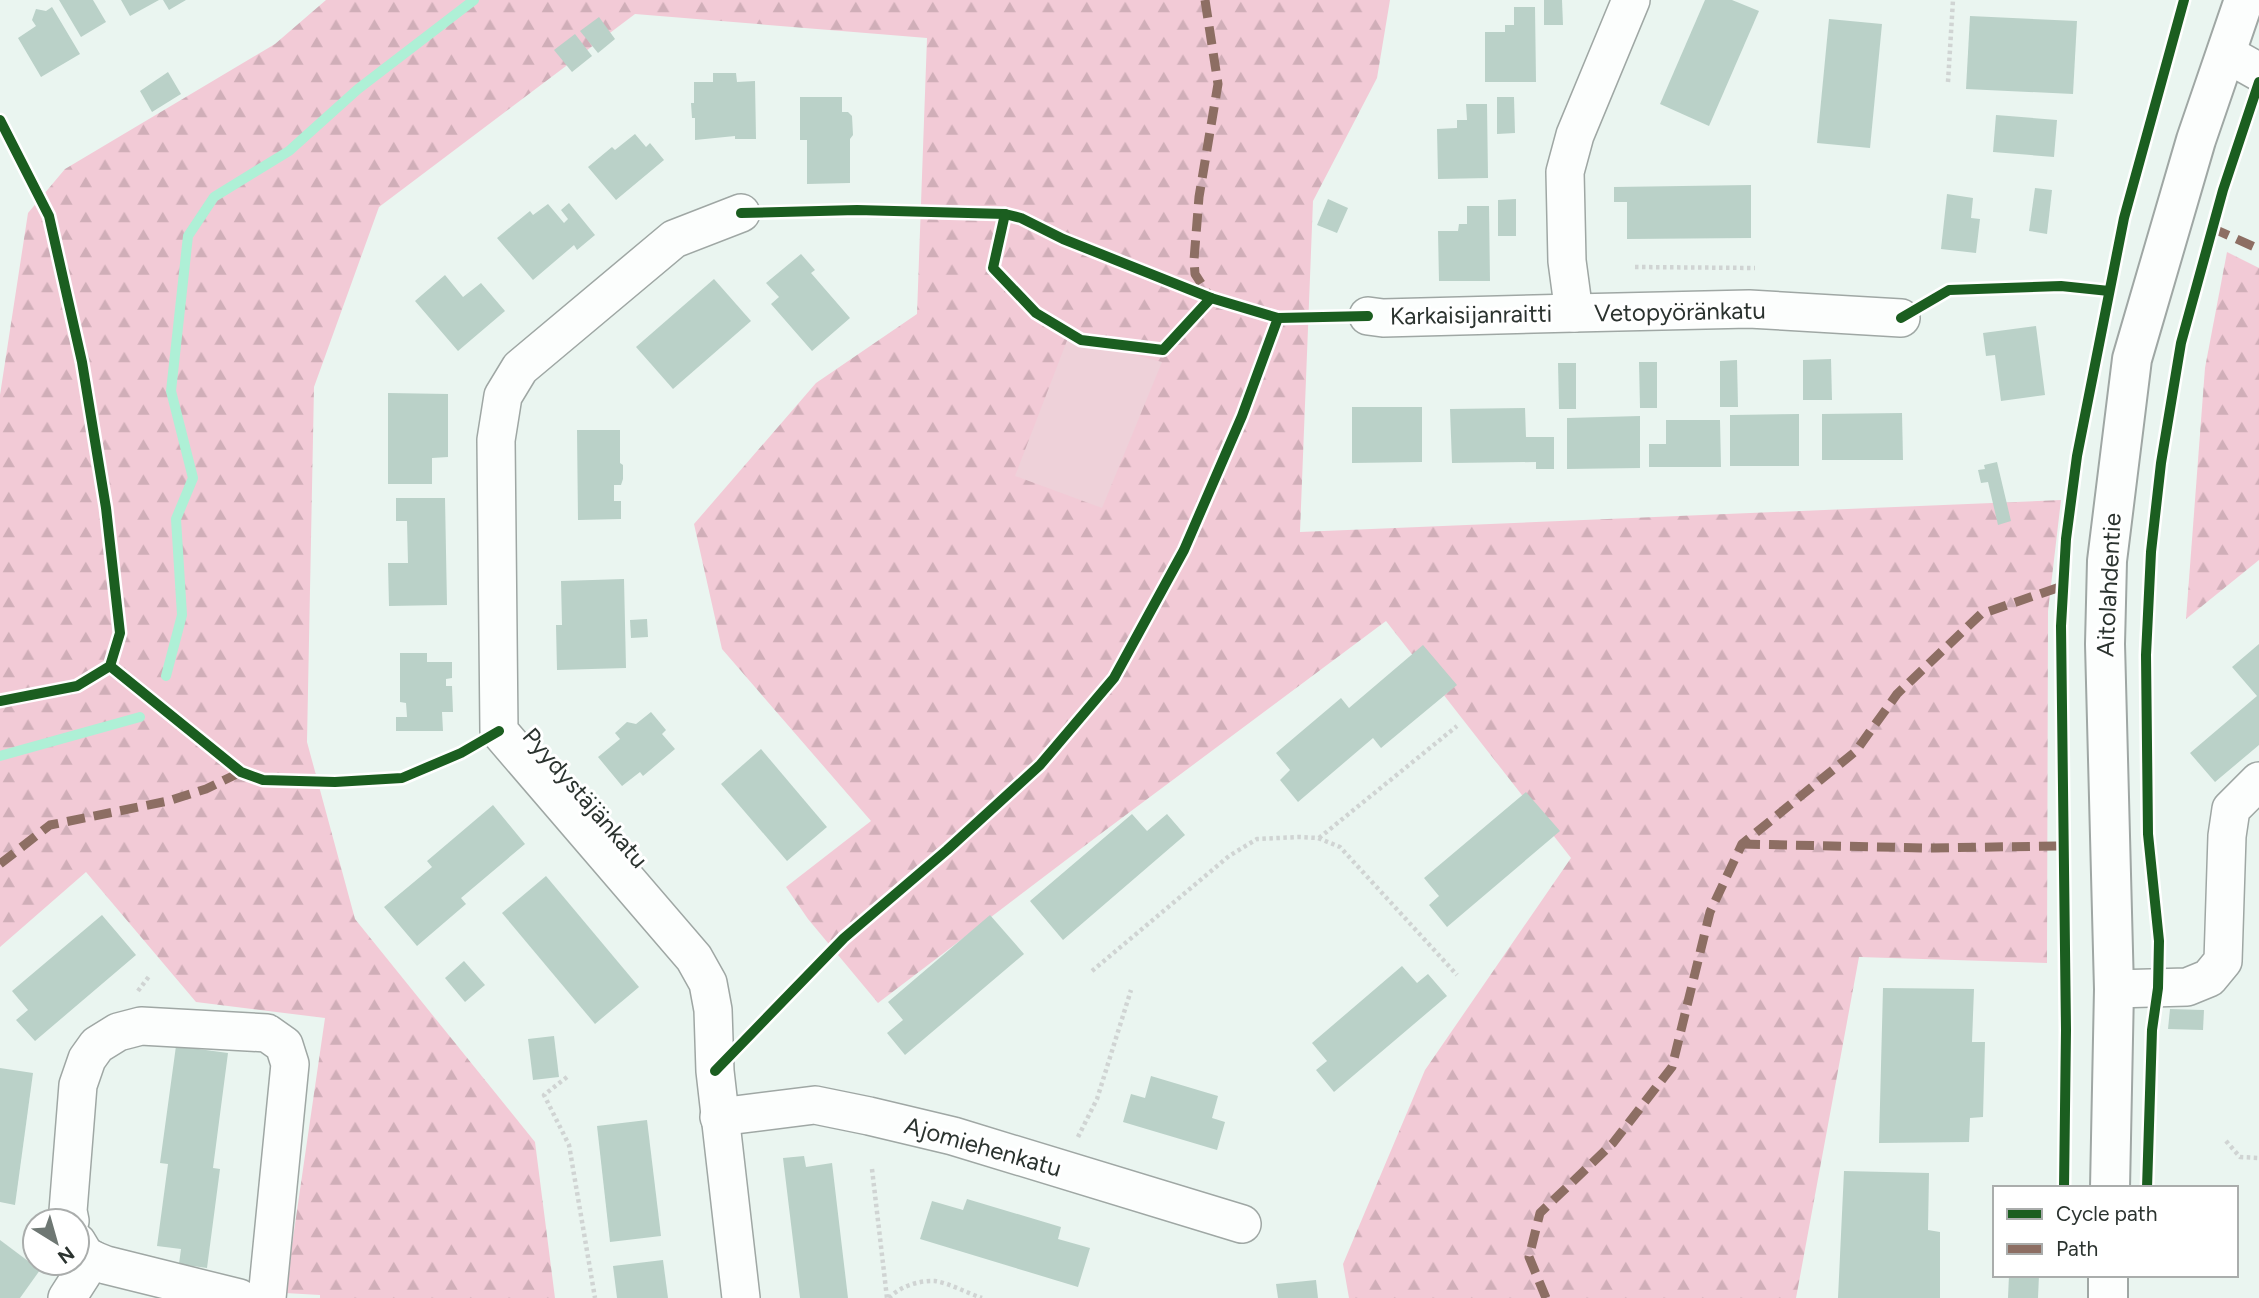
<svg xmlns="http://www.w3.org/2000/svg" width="2259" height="1298" viewBox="0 0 2259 1298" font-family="Figtree,sans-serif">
  <defs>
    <pattern id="forest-firs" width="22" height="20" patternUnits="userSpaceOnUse" patternTransform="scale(1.75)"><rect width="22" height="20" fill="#f2cad6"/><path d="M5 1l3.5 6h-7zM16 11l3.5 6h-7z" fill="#d0aeb8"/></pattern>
  </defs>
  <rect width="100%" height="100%" fill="#eaf5f0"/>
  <g fill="url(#forest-firs)">
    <polygon points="326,0 1390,0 1377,78 1313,201 1300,532 2061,500 2048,611 2047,963 1859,957 1796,1298 1349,1298 1343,1264 1425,1070 1571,858 1386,621 1099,835 878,1003 808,919 786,887 871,821 722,649 694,524 816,383 917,314 927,38 635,14 379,207 314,387 307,742 355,919 535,1142 555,1298 320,1298 320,1295 285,1293 325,1018 196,1002 86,872 0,947 0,395 28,213 65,169 275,44"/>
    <polygon points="2227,252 2259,268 2259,560 2186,619 2205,368"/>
  </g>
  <polygon fill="#eed1d9" points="1068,338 1162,362 1102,508 1015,476"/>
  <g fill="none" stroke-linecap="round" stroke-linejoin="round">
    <g stroke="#aef0d6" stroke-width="10">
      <polyline points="166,676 182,615 176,519 193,478 171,391 188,236 214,197 289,151 358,89 474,0"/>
      <polyline points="0,756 140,717"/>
    </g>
  </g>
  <g fill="#bad1c8">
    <polygon points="59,0 93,0 106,22 81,37"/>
    <polygon points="121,0 159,0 130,16"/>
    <polygon points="163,0 186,0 169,10"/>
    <polygon points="1544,0 1562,0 1563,25 1544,25"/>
    <polygon points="1705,0 1732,0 1759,11 1709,126 1660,104"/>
    <polygon points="52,7 80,54 41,77 18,38 36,26 32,20 36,9 46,11"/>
    <polygon points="1514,7 1535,7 1536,82 1485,82 1485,32 1505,32 1505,25 1514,25"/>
    <polygon points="1970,16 2077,21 2073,94 1966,89"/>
    <polygon points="599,17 615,39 598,53 580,31"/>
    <polygon points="1829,19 1882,24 1870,148 1817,143"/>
    <polygon points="575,34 592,56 572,72 554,50"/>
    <polygon points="168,72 181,94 152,112 140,91"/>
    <polygon points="713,73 736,73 737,82 755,81 756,139 735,139 735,136 695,140 695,118 692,118 691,103 694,103 694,82 713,82"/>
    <polygon points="800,97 842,97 842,112 848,112 852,116 853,135 850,139 850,183 807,184 807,140 800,140"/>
    <polygon points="1497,97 1514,97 1515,133 1497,134"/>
    <polygon points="1466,104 1487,104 1488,178 1438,179 1437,129 1457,128 1457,120 1467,120"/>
    <polygon points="1996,115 2057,120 2054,157 1993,152"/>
    <polygon points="635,134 646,147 650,143 664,160 616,200 588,167 612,147 615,150"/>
    <polygon points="1751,185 1751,238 1627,239 1627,202 1614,202 1614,187"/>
    <polygon points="2035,188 2052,190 2047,234 2029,231"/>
    <polygon points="1947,194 1973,198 1971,218 1980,219 1976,253 1941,249"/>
    <polygon points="1328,199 1348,208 1337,233 1317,225"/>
    <polygon points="1516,199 1516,236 1498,236 1498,200"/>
    <polygon points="569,203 595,235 577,250 574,245 533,280 497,238 530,211 533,215 548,204 564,223 568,219 561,210"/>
    <polygon points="1467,206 1489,206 1490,281 1439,281 1438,231 1458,231 1459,224 1467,224"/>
    <polygon points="801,254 815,270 811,273 850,318 812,351 771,304 779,297 766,283"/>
    <polygon points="445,275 463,297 481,283 505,311 458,351 415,301"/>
    <polygon points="714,279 751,321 673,389 636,347"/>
    <polygon points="2036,326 2045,395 2001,401 1995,355 1986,356 1983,333"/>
    <polygon points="1831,359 1832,400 1803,400 1803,360"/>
    <polygon points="1737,360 1738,407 1720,407 1720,361"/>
    <polygon points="1639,362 1657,362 1657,408 1640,408"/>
    <polygon points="1558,363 1576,363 1576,409 1559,409"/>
    <polygon points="388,393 448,394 448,457 432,458 432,484 388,484"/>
    <polygon points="1352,407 1422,407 1422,462 1352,463"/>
    <polygon points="1525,408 1526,437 1554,437 1554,469 1536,469 1536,462 1452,463 1450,409"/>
    <polygon points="1902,413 1903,460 1822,460 1822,414"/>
    <polygon points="1799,414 1799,466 1730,466 1730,415"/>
    <polygon points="1640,416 1640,468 1567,469 1567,418"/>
    <polygon points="1666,420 1720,420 1721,467 1649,467 1649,444 1666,444"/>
    <polygon points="577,430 620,430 620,463 623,465 623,479 621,485 614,485 614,501 621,501 621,519 578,520"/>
    <polygon points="1997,462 2011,521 1998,525 1988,482 1981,483 1978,470 1985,469 1984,465"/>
    <polygon points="396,498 445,498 447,605 389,606 388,563 408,563 407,521 396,521"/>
    <polygon points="624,579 626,668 557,670 556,625 562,625 561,581"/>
    <polygon points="647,619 648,637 631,638 630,620"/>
    <polygon points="2259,644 2259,745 2215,782 2190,753 2257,696 2232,667"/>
    <polygon points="1423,645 1457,685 1381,748 1373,738 1298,802 1280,780 1290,770 1276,753 1341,698 1349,708"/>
    <polygon points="400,653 427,653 427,662 452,662 452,678 446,679 446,686 452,686 453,712 442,712 443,731 396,731 396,717 407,717 406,703 400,702"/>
    <polygon points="651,712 666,730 662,734 675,749 643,776 640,772 622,786 598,757 620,739 615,733 627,722 636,724"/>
    <polygon points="761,749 827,827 787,861 721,784"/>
    <polygon points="1526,792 1560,831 1447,927 1429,905 1439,896 1424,878"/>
    <polygon points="493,805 525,844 461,898 466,904 417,946 384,907 432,867 427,861"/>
    <polygon points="1132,814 1147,831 1167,814 1185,835 1063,940 1030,901"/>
    <polygon points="546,876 639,987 595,1024 502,913"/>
    <polygon points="102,915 136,955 35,1041 16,1020 28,1010 12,991"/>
    <polygon points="990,915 1024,954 905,1055 887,1033 903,1020 888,1002"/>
    <polygon points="464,961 485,985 465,1002 445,978"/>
    <polygon points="1402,966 1417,983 1428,974 1447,996 1334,1092 1316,1070 1327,1061 1312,1043"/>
    <polygon points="1883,988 1974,989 1972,1042 1985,1042 1983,1117 1970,1118 1969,1142 1879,1143"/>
    <polygon points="2170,1009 2204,1010 2203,1030 2168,1029"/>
    <polygon points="554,1036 559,1077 533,1080 528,1039"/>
    <polygon points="176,1046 228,1053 213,1168 220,1169 207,1268 179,1264 181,1249 157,1246 168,1164 160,1163"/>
    <polygon points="0,1068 33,1073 15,1205 0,1202"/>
    <polygon points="1151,1076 1218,1096 1212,1118 1225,1122 1217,1150 1123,1122 1131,1094 1145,1098"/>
    <polygon points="647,1120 661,1236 610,1242 597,1126"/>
    <polygon points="804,1156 806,1167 832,1163 848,1298 800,1298 783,1158"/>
    <polygon points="1844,1171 1929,1173 1928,1230 1940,1232 1940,1298 1838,1298"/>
    <polygon points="967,1199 1061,1227 1058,1239 1090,1248 1078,1287 920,1239 932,1201 963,1210"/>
    <polygon points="0,1240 40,1270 20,1298 0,1298"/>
    <polygon points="663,1260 668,1298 617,1298 613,1266"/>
    <polygon points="2009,1275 2039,1275 2038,1298 2008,1298"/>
    <polygon points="1316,1280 1318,1298 1278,1298 1276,1284"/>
  </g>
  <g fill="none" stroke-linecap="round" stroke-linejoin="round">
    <g stroke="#9fa7a4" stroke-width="40">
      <g id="minor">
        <polyline points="1631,0 1575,135 1565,172 1567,261 1574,313 1749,309 1901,318"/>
        <polyline points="2227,54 2259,72"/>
        <polyline points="741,213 674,239 520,368 503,396 496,440 499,731 694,958 708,983 713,1010 715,1071 741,1298"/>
        <polyline points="1368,316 1383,318 1574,313"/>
        <polyline points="2114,989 2187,987 2209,978 2223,961 2227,836 2231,809 2259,781"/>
        <polyline points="719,1117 815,1105 869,1116 953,1136 1242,1224"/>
        <polyline points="70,1221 68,1211 78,1085 87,1059 97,1045 118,1032 141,1026 267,1033 284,1045 290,1064 267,1298"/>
        <polyline points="77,1242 86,1257 106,1265 239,1298"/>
        <polyline points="67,1298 92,1259"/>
      </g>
    </g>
    <g stroke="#9fa7a4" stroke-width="42">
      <g id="major">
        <polyline points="2110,1188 2114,989 2105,644 2107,561 2132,359 2196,140 2244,0"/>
        <polyline points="2108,1298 2108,1275"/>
      </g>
    </g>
    <g stroke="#d0d4d3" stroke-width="4.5" stroke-dasharray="3.5 3.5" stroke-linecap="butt">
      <polyline points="1948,82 1953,0"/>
      <polyline points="1635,267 1755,268"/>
      <polyline points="1319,838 1457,726"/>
      <polyline points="1092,971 1229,856 1257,839 1299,837 1318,838 1340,847 1457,975"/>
      <polyline points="138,991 150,975"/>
      <polyline points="567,1077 544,1095 569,1145 595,1298"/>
      <polyline points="1078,1137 1097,1099 1131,990"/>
      <polyline points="2226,1141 2240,1157 2259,1158"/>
      <polyline points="872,1169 887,1298"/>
      <path d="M889,1298C899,1287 919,1280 935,1281C949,1283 967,1293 982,1298"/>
    </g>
    <use href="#minor" stroke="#fcfefd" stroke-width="37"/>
    <use href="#major" stroke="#fcfefd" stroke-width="38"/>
    <g stroke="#8d6e63" stroke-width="9" stroke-dasharray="18 9" stroke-linecap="butt">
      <polyline points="1205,0 1218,84 1199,197 1194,260 1195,274 1210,297"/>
      <polyline points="2212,228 2259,249"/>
      <polyline points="1742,844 1924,848 2064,846"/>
      <polyline points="0,864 50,825 168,801 206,789 241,772"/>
      <polyline points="1546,1298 1529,1257 1540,1213 1613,1143 1672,1067 1710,912 1742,844 1856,751 1897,694 1981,614 2063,586"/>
    </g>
    <g stroke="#fff" stroke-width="15">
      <g id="cycleway">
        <polyline points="0,120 49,216 82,362 106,508 120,633 110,666 77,686 0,701"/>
        <polyline points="741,213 857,210 1005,214 1021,218 1063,239 1211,298 1278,318 1368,316"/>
        <polyline points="1005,214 993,268 1036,313 1081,340 1163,350 1211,298"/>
        <polyline points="1901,318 1949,290 2061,286 2109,291"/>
        <polyline points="110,666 241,772 263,780 335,782 402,778 461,753 499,731"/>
        <polyline points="715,1071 844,938 947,850 1040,765 1114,678 1184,550 1242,416 1278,318"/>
        <polyline points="2064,1188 2066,1030 2061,626 2066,539 2077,456 2124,218 2184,0"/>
        <polyline points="2147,1188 2152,1030 2158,988 2159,941 2148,834 2146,655 2151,552 2161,463 2181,343 2223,190 2259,82"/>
      </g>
    </g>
    <use href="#cycleway" stroke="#1b5e20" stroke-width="10"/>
  </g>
  <g text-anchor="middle" stroke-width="6" stroke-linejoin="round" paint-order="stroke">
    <g font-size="24" fill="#2b332f" stroke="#fff">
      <text transform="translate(1680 312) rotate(-1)" y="8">Vetopyöränkatu</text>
      <text transform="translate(1471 315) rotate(-1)" y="8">Karkaisijanraitti</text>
      <text transform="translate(2109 585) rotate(-87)" y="8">Aitolahdentie</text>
      <text transform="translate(585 798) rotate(49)" y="8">Pyydystäjänkatu</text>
      <text transform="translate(983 1147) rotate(16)" y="8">Ajomiehenkatu</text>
    </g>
  </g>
  <rect x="1993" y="1186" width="245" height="91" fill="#ffffff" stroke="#aaadac" stroke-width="2"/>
  <rect x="2007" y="1209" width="35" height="10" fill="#1b5e20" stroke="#aaadac" stroke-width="2"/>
  <text x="2056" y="1221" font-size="21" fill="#2b332f">Cycle path</text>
  <rect x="2007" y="1244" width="35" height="10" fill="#8d6e63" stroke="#aaadac" stroke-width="2"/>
  <text x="2056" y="1256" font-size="21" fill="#2b332f">Path</text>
  <g transform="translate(56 1242) rotate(143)"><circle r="33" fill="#ffffff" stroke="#aaadac" stroke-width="2"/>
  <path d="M0-5L12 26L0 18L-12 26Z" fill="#6e7773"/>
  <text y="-10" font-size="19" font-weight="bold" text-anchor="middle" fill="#2b332f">N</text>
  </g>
</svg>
